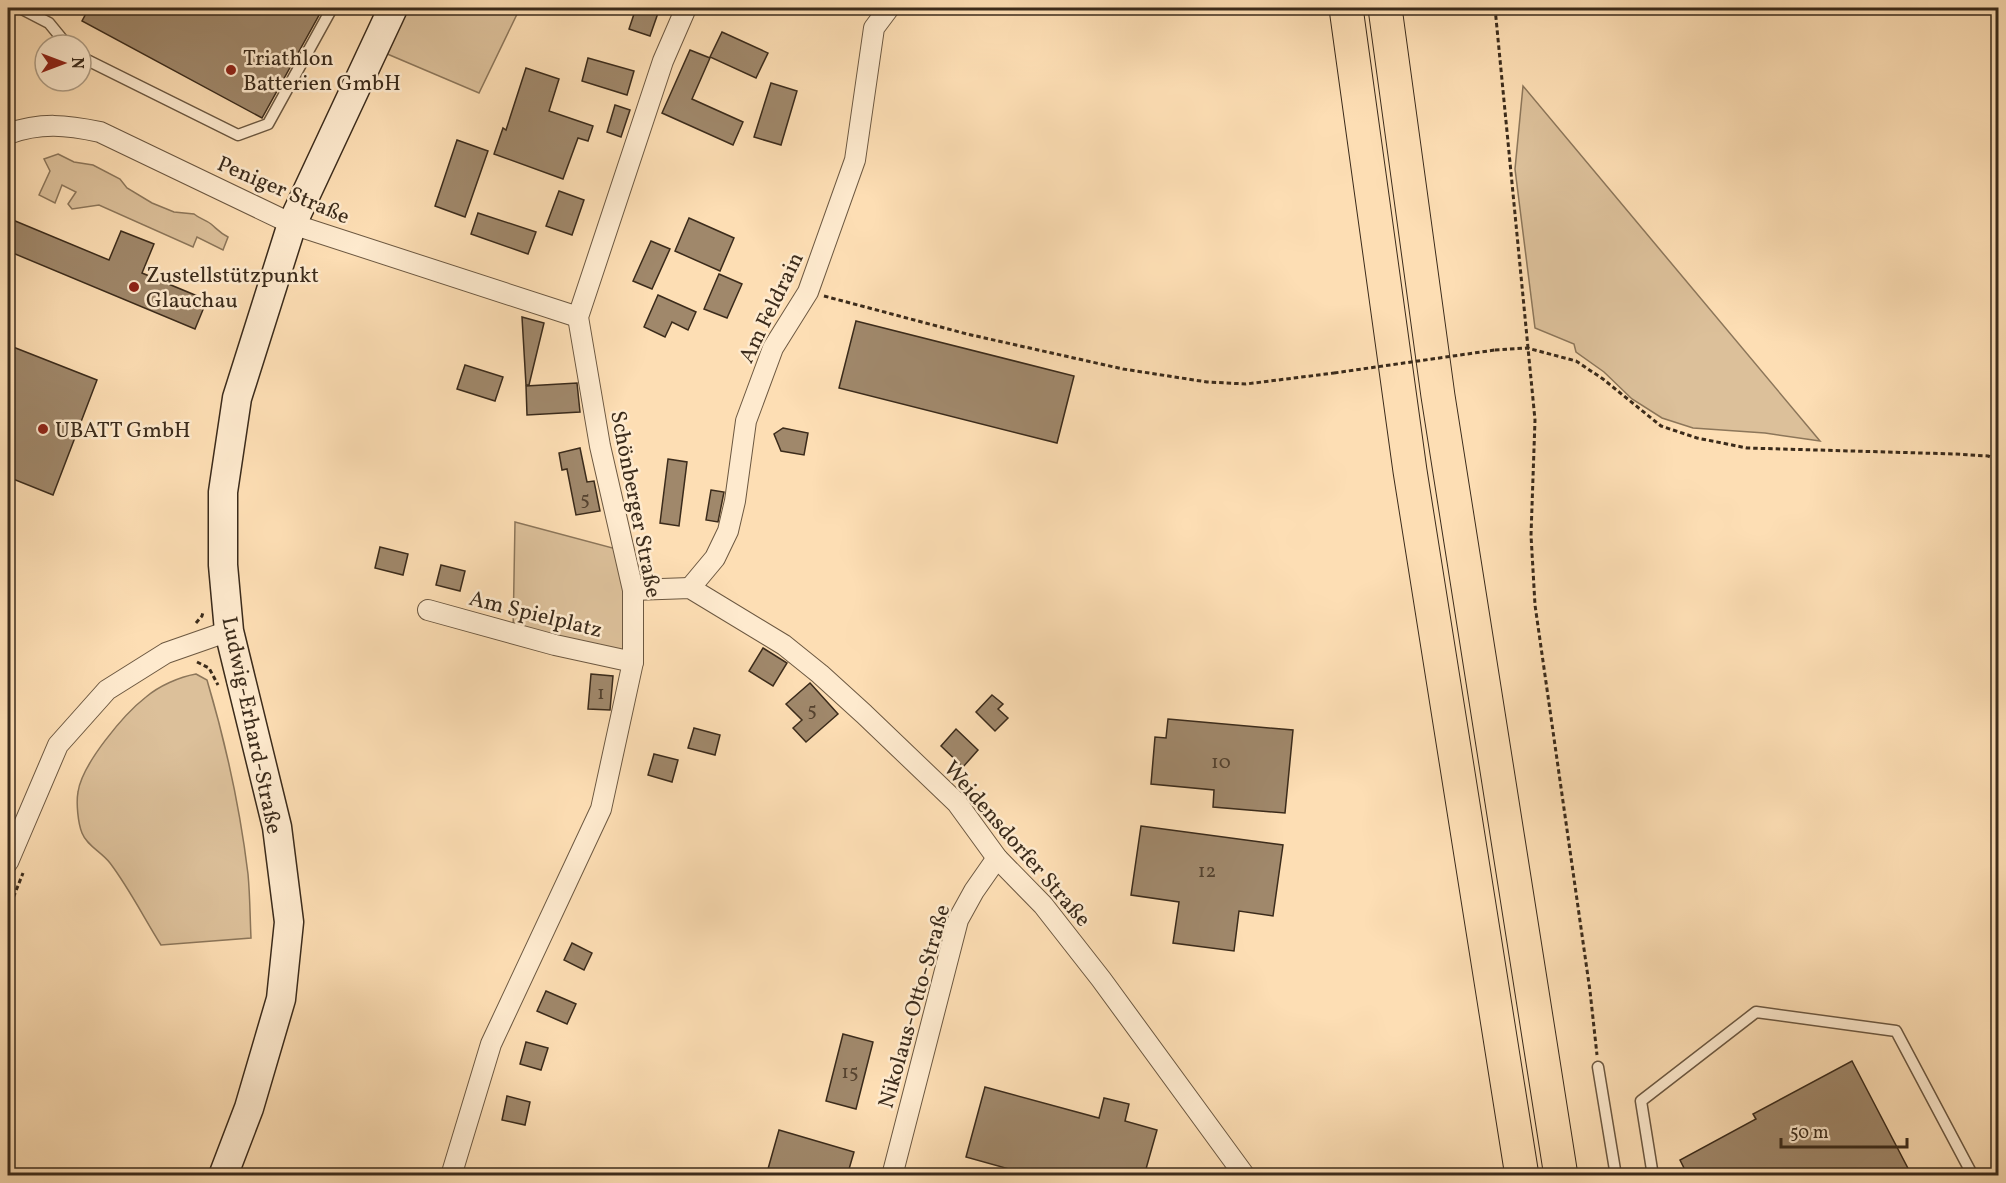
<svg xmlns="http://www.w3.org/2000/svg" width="2006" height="1183" viewBox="0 0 2006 1183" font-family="Vollkorn,serif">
  <rect width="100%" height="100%" fill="#fddeb4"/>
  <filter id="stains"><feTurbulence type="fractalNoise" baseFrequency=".00333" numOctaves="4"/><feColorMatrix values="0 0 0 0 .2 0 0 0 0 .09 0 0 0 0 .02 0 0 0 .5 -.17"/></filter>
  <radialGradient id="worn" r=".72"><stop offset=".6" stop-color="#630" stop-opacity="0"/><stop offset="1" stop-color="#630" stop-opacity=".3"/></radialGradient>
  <g fill="#dcc09a" stroke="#8c765a" stroke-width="1.5">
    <polygon points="400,8 520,8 479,93 385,53"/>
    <polygon points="1523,86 1820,441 1765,433 1693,428 1662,418 1632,399 1604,372 1576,352 1574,344 1535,328 1515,169"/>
    <path d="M58,154L74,162L93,165L120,179L127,188L152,203L174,212L194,214C200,219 206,220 211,224C218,230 220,233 228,237L223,250L197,237L193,247L99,205L72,209L68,204L76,192L62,185L55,203L39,195L50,171L44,159Z"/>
    <polygon points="515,522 624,551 633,662 513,634"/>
    <path d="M196,674L207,680C226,744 240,808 248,874C250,895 250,917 251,938L161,945C144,918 129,888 110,863C102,852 87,846 82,833C78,823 76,803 78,792C82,764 124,714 146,697C159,686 179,677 196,674Z"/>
  </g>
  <g fill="#a0886b" stroke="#3b2b1b" stroke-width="1.5">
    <polygon points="89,8 323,8 262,118 82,21"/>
    <polygon points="636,8 658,13 650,36 629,29"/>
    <polygon points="722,32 768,53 756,78 710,57"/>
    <polygon points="690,50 710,58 692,99 743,122 733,145 662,113"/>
    <polygon points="588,58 634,71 627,95 582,81"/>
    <polygon points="526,68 559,79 549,111 593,126 588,141 578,138 563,179 494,154 503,128 506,130"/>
    <polygon points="771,83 797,91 781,145 754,137"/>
    <polygon points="615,105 630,110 621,137 607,132"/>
    <polygon points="457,140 488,151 465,217 435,206"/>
    <polygon points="559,191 584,200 572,235 546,226"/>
    <polygon points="478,213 536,232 528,254 471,234"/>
    <polygon points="8,218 109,260 121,231 154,244 142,273 207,300 195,329 8,251"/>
    <polygon points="689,218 734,238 720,271 675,251"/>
    <polygon points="651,241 670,249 652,289 633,281"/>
    <polygon points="719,274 742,284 727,318 704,309"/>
    <polygon points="658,295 696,312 688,330 672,322 665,337 644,327"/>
    <polygon points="522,317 544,323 529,385 526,385"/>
    <polygon points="856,321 1074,376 1057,443 839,388"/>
    <polygon points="8,345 97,380 53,495 8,477"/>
    <polygon points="465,365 503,377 495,401 457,389"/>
    <polygon points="577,383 580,412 527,415 526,386"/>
    <polygon points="783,428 808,433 804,455 781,451 774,434"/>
    <polygon points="580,448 587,482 594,481 600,511 576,515 567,469 562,470 559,453"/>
    <polygon points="668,459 687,462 679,526 660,523"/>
    <polygon points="711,490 724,492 718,522 706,520"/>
    <polygon points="380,547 408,554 403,575 375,568"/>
    <polygon points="441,565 465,571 460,591 436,585"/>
    <polygon points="763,648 787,663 773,686 749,671"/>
    <polygon points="591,674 613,676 610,710 588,709"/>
    <polygon points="810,683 838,714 806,742 793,728 802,720 786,704"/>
    <polygon points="992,695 1003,704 998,709 1008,718 995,731 976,712"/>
    <polygon points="1168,719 1293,730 1285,813 1213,807 1214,790 1151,784 1155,737 1166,738"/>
    <polygon points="694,728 720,735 715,755 688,748"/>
    <polygon points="956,729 978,750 963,767 941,746"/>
    <polygon points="654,754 678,760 672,782 648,775"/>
    <polygon points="1141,826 1283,845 1273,916 1239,911 1234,951 1173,943 1179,902 1131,895"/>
    <polygon points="572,943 592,953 584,970 564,960"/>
    <polygon points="546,991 576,1004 567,1024 537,1011"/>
    <polygon points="843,1034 873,1042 856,1109 826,1101"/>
    <polygon points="526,1042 548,1048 541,1070 520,1064"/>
    <polygon points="1852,1061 1912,1176 1688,1176 1680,1160 1756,1119 1753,1114"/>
    <polygon points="985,1087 1099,1118 1104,1098 1129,1104 1125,1121 1157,1130 1144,1176 1034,1176 966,1157"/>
    <polygon points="507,1096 530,1102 525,1125 502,1120"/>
    <polygon points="779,1130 854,1152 847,1176 766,1176"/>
  </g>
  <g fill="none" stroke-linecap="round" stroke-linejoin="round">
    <g stroke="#6c5841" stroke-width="13">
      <g id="lane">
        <polyline points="20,8 49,23 67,45"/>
        <polyline points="81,57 238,135 268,124 332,8"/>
        <polyline points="1598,1067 1616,1176"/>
        <polyline points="1653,1176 1641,1101 1756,1012 1896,1031 1973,1176"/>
      </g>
    </g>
    <g stroke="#6c5841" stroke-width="22">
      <g id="street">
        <path d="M8,134C41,122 67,125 100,132L292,224L578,317"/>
        <polyline points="690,588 715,558 728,531 735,501 746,421 773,348 808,292 855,160 874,28 889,8"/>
        <polyline points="633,590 690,588 784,645 820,674 864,714 957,803 997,858 1043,905 1101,979 1245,1176"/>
        <polyline points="428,610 555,645 633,662"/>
        <polyline points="8,862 58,745 107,690 166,653 229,631"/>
        <polyline points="451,1176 491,1044 601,809 633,662 633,590 600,446 578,317 663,61 686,8"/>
        <polyline points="892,1176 958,920 974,891 997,858"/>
      </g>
    </g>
    <g stroke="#3b2b1b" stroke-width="31">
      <polyline id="secondary" points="223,1176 249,1108 281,999 289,922 277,827 229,631 223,565 223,492 237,398 292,224 393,8"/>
    </g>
    <g stroke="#3b2b1b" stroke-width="35">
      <g id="highway">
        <polyline points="1346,8 1410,471 1522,1176"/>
        <polyline points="1385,8 1438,396 1561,1176"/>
      </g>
    </g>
    <g stroke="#3b2b1b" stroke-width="3" stroke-dasharray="4.5 3" stroke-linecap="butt">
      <polyline points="1495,8 1535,420 1531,535 1535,605 1590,991 1597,1055"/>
      <polyline points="824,296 967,334 1123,369 1207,382 1246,384 1334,373"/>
      <polyline points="1495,350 1527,348 1576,361 1603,379 1661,426 1697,438 1747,448 1956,454 1988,456 1998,460"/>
      <polyline points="196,623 202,616 203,612"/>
      <polyline points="197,662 209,668 218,685"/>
      <polyline points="8,911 23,873"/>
    </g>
    <use href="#lane" stroke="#feeace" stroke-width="10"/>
    <use href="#street" stroke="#feeace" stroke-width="20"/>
    <use href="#secondary" stroke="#feeace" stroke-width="28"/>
    <use href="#highway" stroke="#fddeb4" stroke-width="33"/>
    <polyline stroke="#3b2b1b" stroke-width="3" stroke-dasharray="4.5 3" stroke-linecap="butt" points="1334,373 1495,350"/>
  </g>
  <g fill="#8f2418" stroke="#feeace" stroke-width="2">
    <circle cx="231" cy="70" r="6"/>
    <circle cx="134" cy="287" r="6"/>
    <circle cx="43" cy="429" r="6"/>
  </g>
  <g text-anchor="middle" stroke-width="5" stroke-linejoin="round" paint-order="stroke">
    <g font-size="20" fill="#54422f">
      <text x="585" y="505">5</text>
      <text x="601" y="699">1</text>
      <text x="812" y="716">5</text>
      <text x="1221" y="768">10</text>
      <text x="1207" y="877">12</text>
      <text x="850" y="1078">15</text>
    </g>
    <g font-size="22" fill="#3b2b1b" stroke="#feeace" text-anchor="start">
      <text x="243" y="65">Triathlon<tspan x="243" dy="25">Batterien GmbH</tspan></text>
      <text x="146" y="282">Zustellstützpunkt<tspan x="146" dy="25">Glauchau</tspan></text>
      <text x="55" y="437">UBATT GmbH</text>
    </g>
    <g font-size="22" fill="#3b2b1b" stroke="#feeace">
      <text transform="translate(284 189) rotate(23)" y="8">Peniger Straße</text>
      <text transform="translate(770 307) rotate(-64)" y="8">Am Feldrain</text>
      <text transform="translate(637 504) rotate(79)" y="8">Schönberger Straße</text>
      <text transform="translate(536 613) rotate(14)" y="8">Am Spielplatz</text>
      <text transform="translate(253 725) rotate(78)" y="8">Ludwig-Erhard-Straße</text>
      <text transform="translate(1018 843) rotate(49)" y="8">Weidensdorfer Straße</text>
      <text transform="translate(913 1006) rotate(-74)" y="8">Nikolaus-Otto-Straße</text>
    </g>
  </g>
  <rect width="2006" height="1183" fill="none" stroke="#fddeb4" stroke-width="30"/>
  <rect x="9" y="9" width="1988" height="1165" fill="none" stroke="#3b2b1b" stroke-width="3"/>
  <rect x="15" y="15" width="1976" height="1153" fill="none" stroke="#3b2b1b" stroke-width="1.5"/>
  <g transform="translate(63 63) rotate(90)"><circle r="28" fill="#feeace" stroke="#b09e86" stroke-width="1.5"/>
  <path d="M0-4.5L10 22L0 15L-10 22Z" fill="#8f2418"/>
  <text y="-9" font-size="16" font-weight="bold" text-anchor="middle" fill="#3b2b1b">N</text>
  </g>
  <path d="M1781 1138v9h126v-9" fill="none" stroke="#3b2b1b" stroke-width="3"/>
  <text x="1790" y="1138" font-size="18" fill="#3b2b1b" stroke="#feeace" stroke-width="4.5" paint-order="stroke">50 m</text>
  <rect width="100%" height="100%" filter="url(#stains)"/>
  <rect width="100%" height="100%" fill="url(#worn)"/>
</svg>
